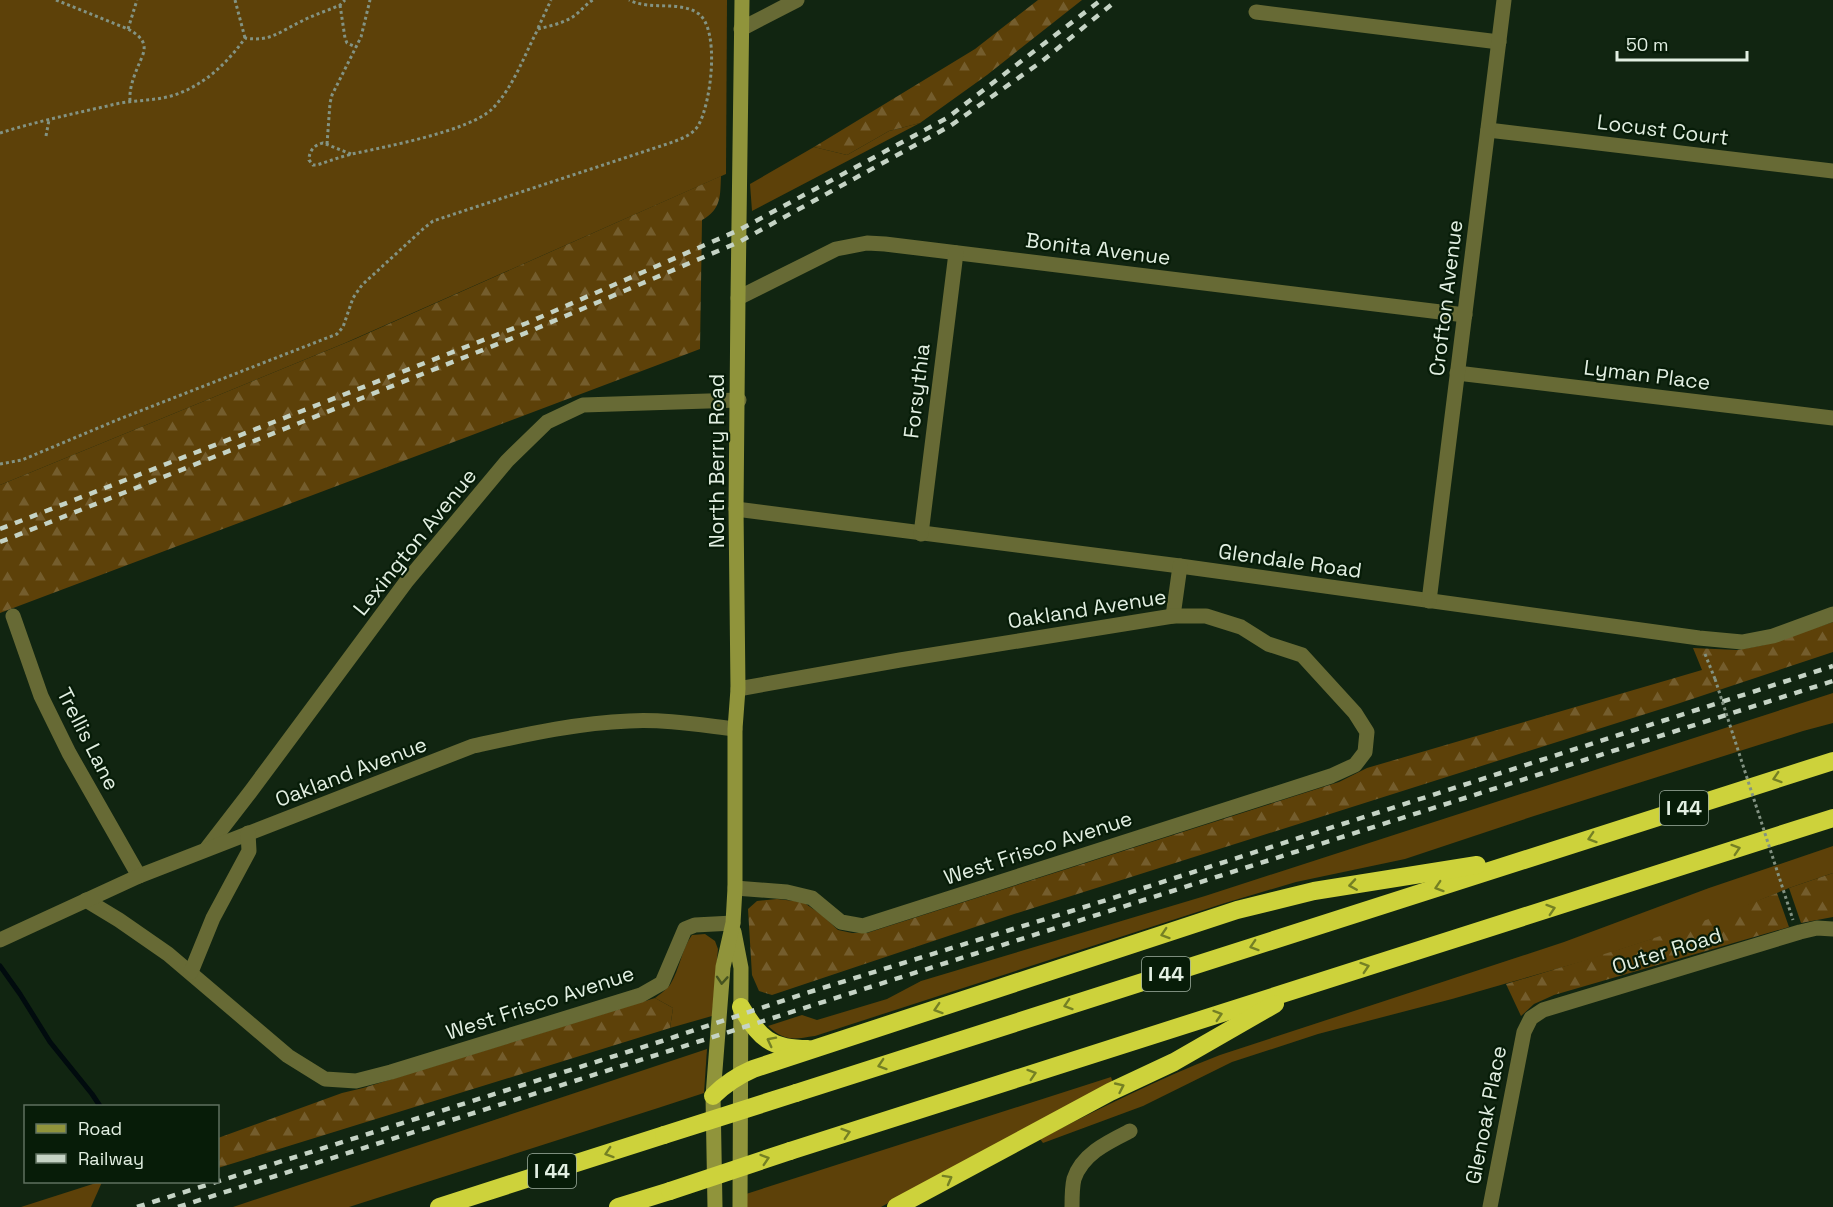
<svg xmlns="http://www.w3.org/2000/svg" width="1833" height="1207" viewBox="0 0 1833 1207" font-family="'Space Grotesk',sans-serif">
  <defs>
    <pattern id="forest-firs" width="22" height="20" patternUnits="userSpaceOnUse" patternTransform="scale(1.5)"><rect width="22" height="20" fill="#5d4109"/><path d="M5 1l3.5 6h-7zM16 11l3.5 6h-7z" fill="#745d2d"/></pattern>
  </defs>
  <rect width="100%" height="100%" fill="#112511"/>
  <g fill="#5d4109">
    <polygon points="0,0 727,0 726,174 345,343 0,485"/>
    <polygon points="920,123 752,211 750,184 814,147 847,155 889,131"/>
    <path d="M1833,693V723L1803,731L1534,816L1405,859L1296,882L1225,903L815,1036C794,1039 785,1042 768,1026L802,1015L817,1020L887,999L921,981L1205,896Z"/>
    <path d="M1833,846V873L1789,888L1717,918L1591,959L1452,999L1318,1034L1232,1062L1143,1106L1043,1143L1040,1139C1099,1109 1158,1079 1220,1055L1564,942L1709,888Z"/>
    <path d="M705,934L715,941L718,949L712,1016L670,1028L673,1008L655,998C660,994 666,990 670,985C680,969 681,950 692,935Z"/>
    <polygon points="707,1049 704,1093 658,1108 349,1207 233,1207"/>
    <polygon points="1111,1077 1113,1083 1038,1121 881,1207 746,1207 746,1194"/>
    <polygon points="99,1182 102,1182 91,1207 21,1207"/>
  </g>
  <g fill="url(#forest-firs)">
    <polygon points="1038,0 1082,0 987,75 920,123 889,131 847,155 814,147 975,49"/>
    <path d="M721,176C720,195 722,209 702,220L700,349L0,613V485L355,339Z"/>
    <polygon points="1833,622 1833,652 1677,704 1008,916 772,995 759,991 752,975 748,909 757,901 777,899 803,902 822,915 838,930 852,933 867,933 1339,782 1367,768 1702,670 1693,648 1737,650 1764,645"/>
    <polygon points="1833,873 1833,917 1801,923 1789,888"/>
    <path d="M1777,893L1789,927L1554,995L1534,1004L1521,1016L1506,984C1597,957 1688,929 1777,893Z"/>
    <polygon points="655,998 673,1008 670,1028 218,1168 218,1138 342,1093 363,1088"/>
  </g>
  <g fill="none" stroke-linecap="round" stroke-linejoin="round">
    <polyline stroke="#010b0e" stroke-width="5" points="0,966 20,994 50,1042 92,1094 100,1106"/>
    <g stroke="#839383" stroke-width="3" stroke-dasharray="3 3" stroke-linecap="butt">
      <path d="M56,0L128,29C135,33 143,38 144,46C145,52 141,59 139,64C134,76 129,88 130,101"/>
      <polyline points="235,0 245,38"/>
      <polyline points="340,5 345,38 347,43 356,47"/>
      <polyline points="538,28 551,0"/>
      <polyline points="128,29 137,0"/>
      <path d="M0,133C38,121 77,113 116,104C134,100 153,101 171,96C202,87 227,64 245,38C270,42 279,32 300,22C313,15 327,11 340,5L345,0"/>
      <polyline points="46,136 49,120"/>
      <polyline points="327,144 330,103 332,95 361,37 370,0"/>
      <path d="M351,154L323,143C314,145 309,151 309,160L313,165H317C329,161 340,157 352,154C384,147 470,131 492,109C513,88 524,56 538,29C550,26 564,23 574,16C581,11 586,4 593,0"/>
      <path d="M0,464L22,460L117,420L337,334L343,327L353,298L362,285L423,229L433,221L673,142C683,138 694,134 699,124C711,102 720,31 699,14C680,0 651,11 629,0"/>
      <polyline points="1705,654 1715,679"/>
    </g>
    <g stroke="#676a35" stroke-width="15">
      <polyline points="1256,12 1499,42"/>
      <polyline points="741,29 797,0"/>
      <polyline points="1488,130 1833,171"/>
      <polyline points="738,298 836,249 867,243 885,244 1465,315"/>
      <polyline points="1457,373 1833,418"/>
      <polyline points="736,509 1180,566 1699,638 1742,642 1773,636 1833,614"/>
      <polyline points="921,534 956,253"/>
      <polyline points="1429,601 1504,0"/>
      <polyline points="13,616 41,696 69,753 139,876"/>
      <polyline points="1173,616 1180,566"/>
      <polyline points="207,848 251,791 406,582 507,461 547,422 583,405 739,400"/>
      <polyline points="735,888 787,892 812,898 841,922 863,926 1331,776 1355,765 1365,752 1367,732 1355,713 1302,655 1268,644 1241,627 1206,616 1173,616 900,660 738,689"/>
      <polyline points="86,900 119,920 168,954 288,1056 325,1079 356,1081 391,1072 641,995 662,983 685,929 695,925 733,923"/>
      <path d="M0,940L139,876L473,746C524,735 576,723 629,721C664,719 700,725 735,729"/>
      <polyline points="191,972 213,918 249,851 248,833"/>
      <path d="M1072,1207C1072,1198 1072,1187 1074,1179C1082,1154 1108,1142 1130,1131"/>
      <polyline points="1490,1207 1524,1032 1531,1018 1543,1010 1800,932 1817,928 1833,929"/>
    </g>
    <g stroke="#90943b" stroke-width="15">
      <polyline points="734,932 741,968 740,1207"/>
      <polyline points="715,1207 713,1096 723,967 733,923 735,888 735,729 738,689 736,509 738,298 742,0"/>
    </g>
    <g stroke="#cdd23b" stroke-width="18">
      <path d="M741,1007C759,1038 771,1049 808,1049"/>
      <polyline points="796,1093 1833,761"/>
      <path d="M713,1096C726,1083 737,1076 753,1069L1237,910L1314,891L1477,865"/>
      <polyline points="790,1151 1833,818"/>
      <polyline points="439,1207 664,1135"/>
      <polyline points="618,1207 670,1191"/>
      <polyline points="896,1207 1110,1092 1174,1062 1275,1004"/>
    </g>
    <g stroke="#c5d3c5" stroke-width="4.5" stroke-dasharray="8 8" stroke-linecap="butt">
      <polyline points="0,529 527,323 739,230 947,118 1101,0"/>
      <polyline points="0,542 528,332 739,242 950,126 1041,62 1117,0"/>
      <polyline points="137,1207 662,1041 803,994 1094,904 1833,666"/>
      <polyline points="178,1207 1833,681"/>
    </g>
    <polyline stroke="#839383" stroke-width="3" stroke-dasharray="3 3" stroke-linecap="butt" points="1715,679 1793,920"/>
    <g stroke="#cdd23b" stroke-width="18">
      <polyline points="664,1135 796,1093"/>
      <polyline points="670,1191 790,1151"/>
    </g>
  </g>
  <defs><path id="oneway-chevron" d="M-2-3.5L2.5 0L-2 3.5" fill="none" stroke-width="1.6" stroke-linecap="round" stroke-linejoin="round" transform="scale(1.5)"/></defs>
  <g stroke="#748024">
    <use href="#oneway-chevron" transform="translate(1777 778) rotate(162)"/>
    <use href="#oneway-chevron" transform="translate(1592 838) rotate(162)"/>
    <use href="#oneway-chevron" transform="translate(1736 849) rotate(-18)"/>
    <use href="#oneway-chevron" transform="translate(1353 885) rotate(171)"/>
    <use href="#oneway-chevron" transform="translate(1439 887) rotate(162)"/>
    <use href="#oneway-chevron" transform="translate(1551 909) rotate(-18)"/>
    <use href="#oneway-chevron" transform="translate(1165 934) rotate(162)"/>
    <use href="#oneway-chevron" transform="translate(1254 946) rotate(162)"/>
    <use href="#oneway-chevron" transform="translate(1365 967) rotate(-18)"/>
    <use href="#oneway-chevron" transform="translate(1068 1005) rotate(162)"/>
    <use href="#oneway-chevron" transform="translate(938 1009) rotate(162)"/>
    <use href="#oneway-chevron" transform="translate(1218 1015) rotate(-18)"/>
    <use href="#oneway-chevron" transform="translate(771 1041) rotate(-153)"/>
    <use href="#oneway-chevron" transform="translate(882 1065) rotate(162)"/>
    <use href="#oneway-chevron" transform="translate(1032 1074) rotate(-18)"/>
    <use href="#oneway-chevron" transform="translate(1120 1087) rotate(-25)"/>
    <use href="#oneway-chevron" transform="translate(846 1133) rotate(-18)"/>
    <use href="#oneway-chevron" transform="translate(609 1153) rotate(162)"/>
    <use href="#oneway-chevron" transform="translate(765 1159) rotate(-18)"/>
    <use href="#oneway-chevron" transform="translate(948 1179) rotate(-29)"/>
  </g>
  <use stroke="#45521f" href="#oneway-chevron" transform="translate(722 980) rotate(94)"/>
  <g text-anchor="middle" stroke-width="4.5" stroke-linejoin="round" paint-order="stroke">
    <g fill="#071c08" stroke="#a0b0a1" stroke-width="1.5">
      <rect x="1660" y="791" width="48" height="34" rx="4.5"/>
      <rect x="1142" y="957" width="48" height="34" rx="4.5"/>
      <rect x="528" y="1154" width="48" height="34" rx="4.5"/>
    </g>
    <g font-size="20" font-weight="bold" fill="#e2efe2">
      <text x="1684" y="815">I 44</text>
      <text x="1166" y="981">I 44</text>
      <text x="552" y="1178">I 44</text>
    </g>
    <g font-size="21" fill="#e2efe2" stroke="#071c08">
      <text transform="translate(1663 130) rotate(7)" y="7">Locust Court</text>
      <text transform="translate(1098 249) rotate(7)" y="7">Bonita Avenue</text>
      <text transform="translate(1446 298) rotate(-83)" y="7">Crofton Avenue</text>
      <text transform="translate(1647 375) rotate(7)" y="7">Lyman Place</text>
      <text transform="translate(917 391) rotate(-83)" y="7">Forsythia</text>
      <text transform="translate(717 461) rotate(-90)" y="7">North Berry Road</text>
      <text transform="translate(415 542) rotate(-51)" y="7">Lexington Avenue</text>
      <text transform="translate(1290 561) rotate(8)" y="7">Glendale Road</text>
      <text transform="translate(1087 609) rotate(-9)" y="7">Oakland Avenue</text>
      <text transform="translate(88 739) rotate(63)" y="7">Trellis Lane</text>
      <text transform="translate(351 772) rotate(-21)" y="7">Oakland Avenue</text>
      <text transform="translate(1038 848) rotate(-18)" y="7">West Frisco Avenue</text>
      <text transform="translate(1667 951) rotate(-17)" y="7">Outer Road</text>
      <text transform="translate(540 1003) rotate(-18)" y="7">West Frisco Avenue</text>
      <text transform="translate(1486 1115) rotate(-79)" y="7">Glenoak Place</text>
    </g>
  </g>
  <rect x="24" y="1105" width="195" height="78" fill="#071c08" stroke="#5f705f" stroke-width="1.5"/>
  <rect x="36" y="1124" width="30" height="9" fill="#90943b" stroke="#5f705f" stroke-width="1.5"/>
  <text x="78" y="1135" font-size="18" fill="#e2efe2">Road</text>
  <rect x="36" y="1154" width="30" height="9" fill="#c5d3c5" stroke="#5f705f" stroke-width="1.5"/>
  <text x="78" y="1165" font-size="18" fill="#e2efe2">Railway</text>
  <path d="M1617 51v9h130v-9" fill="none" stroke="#e2efe2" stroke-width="3"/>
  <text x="1626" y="51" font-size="18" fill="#e2efe2" stroke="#071c08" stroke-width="4.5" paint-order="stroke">50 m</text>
</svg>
